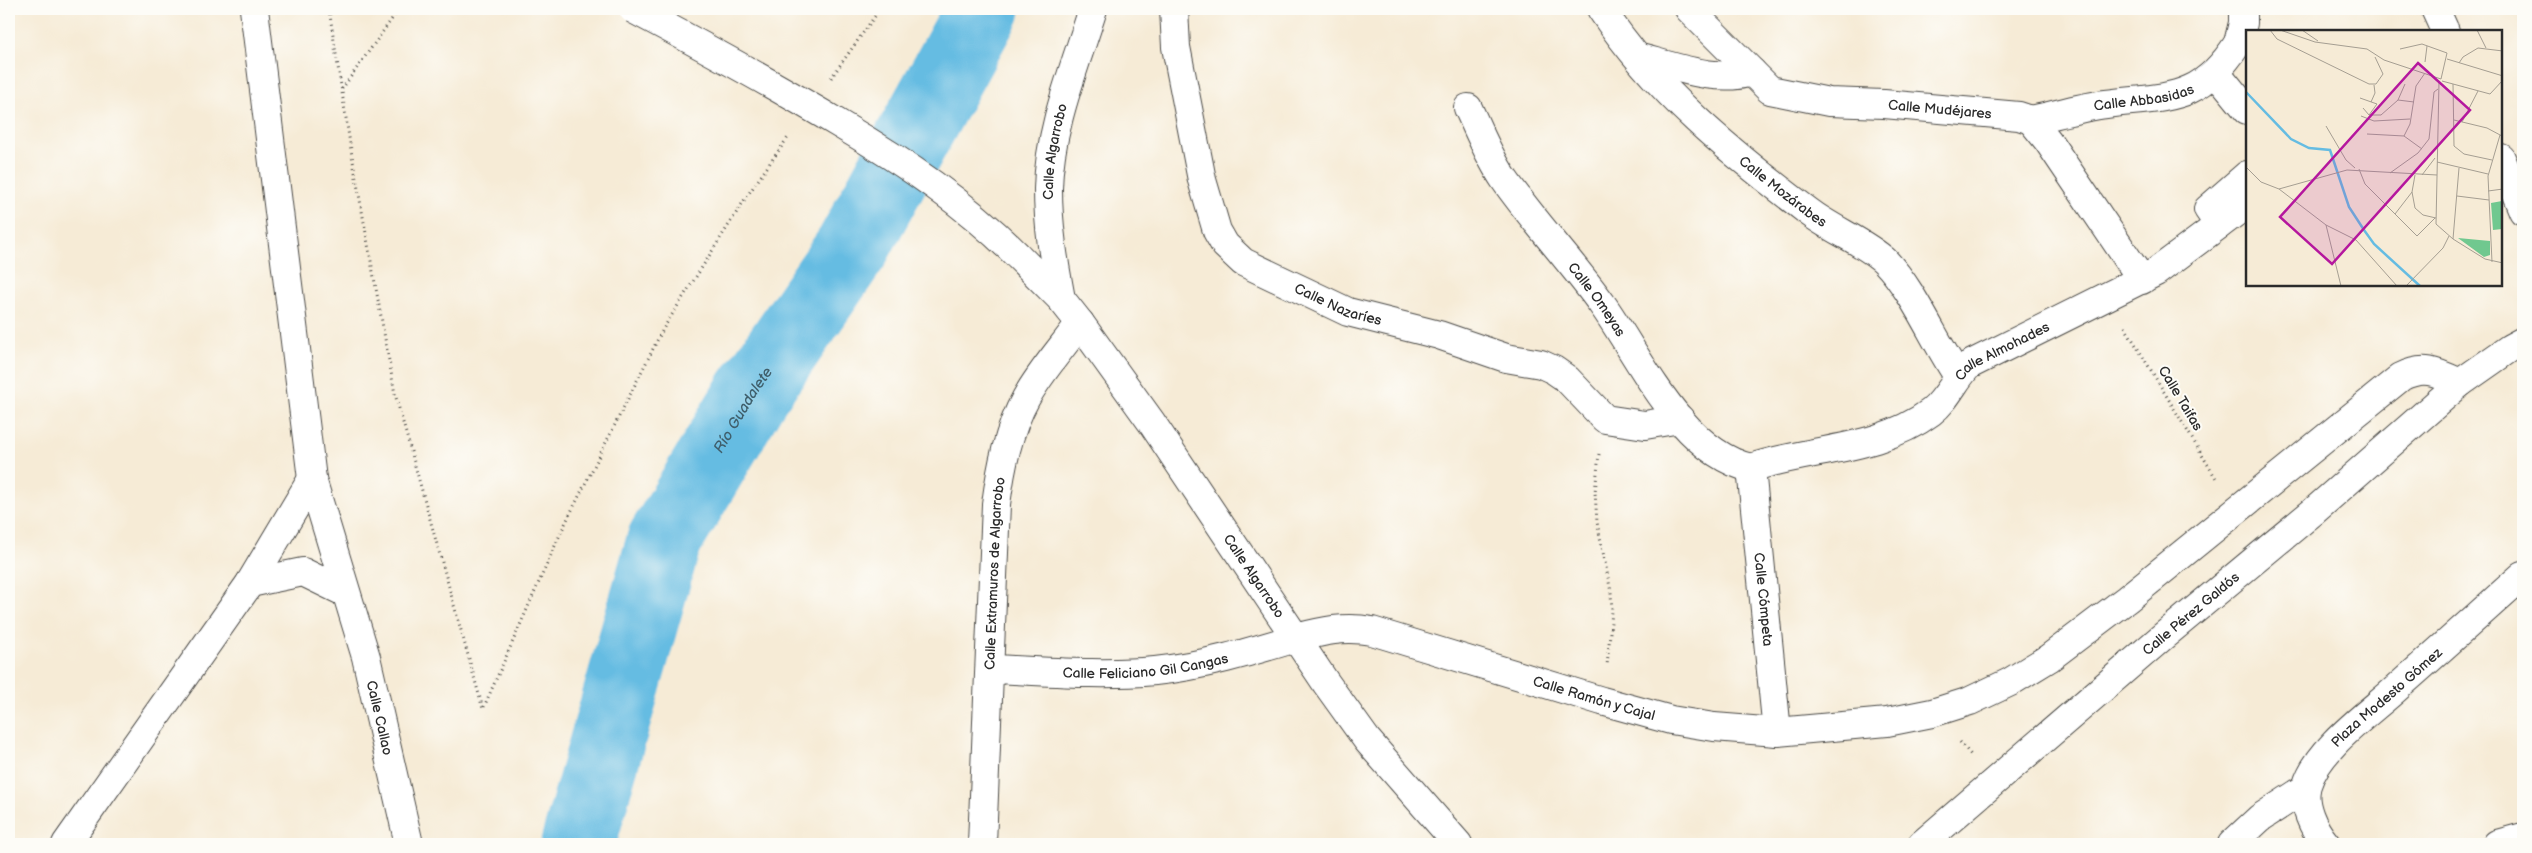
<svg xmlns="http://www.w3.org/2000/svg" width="2532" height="853" viewBox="0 0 2532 853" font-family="'Balsamiq Sans',sans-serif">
  <rect width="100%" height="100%" fill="#fdfcf7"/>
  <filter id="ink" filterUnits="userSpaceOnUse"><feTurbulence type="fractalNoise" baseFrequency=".02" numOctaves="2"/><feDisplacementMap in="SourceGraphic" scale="10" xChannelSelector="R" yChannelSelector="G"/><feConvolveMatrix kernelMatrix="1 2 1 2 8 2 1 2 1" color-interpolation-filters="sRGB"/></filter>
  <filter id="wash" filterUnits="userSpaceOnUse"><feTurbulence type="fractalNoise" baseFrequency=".0096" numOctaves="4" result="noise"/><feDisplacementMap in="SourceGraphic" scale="20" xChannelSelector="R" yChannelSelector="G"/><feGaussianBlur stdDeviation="1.12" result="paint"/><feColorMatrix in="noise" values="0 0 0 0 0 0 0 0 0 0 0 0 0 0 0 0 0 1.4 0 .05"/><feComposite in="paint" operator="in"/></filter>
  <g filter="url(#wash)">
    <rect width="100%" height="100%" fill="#f6ebd6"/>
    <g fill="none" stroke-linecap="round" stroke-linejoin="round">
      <path stroke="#65bce2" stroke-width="75" id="s1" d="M578,844L664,541L752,393L852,248L983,9"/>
    </g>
  </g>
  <g filter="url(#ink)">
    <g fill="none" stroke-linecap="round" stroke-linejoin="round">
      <g stroke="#494845" stroke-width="30">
        <g id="pedestrian">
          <path id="s2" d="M1174,9L1176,47L1202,180L1217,231L1225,245L1243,262L1348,312L1439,335L1506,358L1541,364L1554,370L1567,379L1605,419L1645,425L1680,419"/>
          <polyline points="2238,43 2243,23 2243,9"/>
          <polyline points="2216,72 2247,110"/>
          <polyline points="2219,225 2208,209 2247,175"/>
          <path id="s3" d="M991,669C1045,671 1100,676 1155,671C1203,666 1250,652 1296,638"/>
        </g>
      </g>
      <g stroke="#494845" stroke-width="30">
        <g id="minor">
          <path id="s4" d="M254,9L312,479L366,657L409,844"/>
          <path id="s5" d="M1601,9C1657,93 1729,151 1809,212C1831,229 1866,243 1885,261C1914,291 1934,341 1958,376"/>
          <path id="s6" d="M1689,9L1770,90L1829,102L1884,104L2019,116L2031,120L2048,141L2142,280"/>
          <path d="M1639,58C1675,66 1715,83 1752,72"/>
          <path id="s7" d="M1468,108C1479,131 1489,157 1504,179C1534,222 1571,261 1602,304C1640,357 1681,452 1751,468"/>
          <path id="s8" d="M2031,120C2055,115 2081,107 2106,104C2169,96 2200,102 2238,43"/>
          <path id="s9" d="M1061,299C1054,262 1048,227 1048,189C1049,128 1075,67 1093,9"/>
          <path id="s10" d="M1751,468C1810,448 1879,451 1931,412C1947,400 1955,379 1969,365L2156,272L2247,204"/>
          <path id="s11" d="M1751,468L1777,732"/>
          <polyline points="250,583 303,572 346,593"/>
          <path id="s12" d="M1296,638C1323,631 1344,626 1372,631L1602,701L1671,720L1714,727L1777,732L1887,722L1932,713L1970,701L2010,682L2049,658L2127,599L2401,377C2424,365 2437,372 2460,383"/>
          <polyline points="66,844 250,583 312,479"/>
          <path id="s13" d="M982,844L996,504C1001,468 1008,430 1026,398C1041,371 1062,348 1080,323"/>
          <polyline points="2232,844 2260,818 2306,788"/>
          <path id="s14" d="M2326,844C2314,830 2301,804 2307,785C2318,748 2371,712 2399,686C2441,649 2482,612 2523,575"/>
          <polyline points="2497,844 2523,837"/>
        </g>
      </g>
      <g stroke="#494845" stroke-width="30">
        <g id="tertiary">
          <polyline points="2435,9 2445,31"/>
          <polyline points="2501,158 2523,211"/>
          <path id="s15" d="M1017,255L1061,299L1080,323L1152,423L1326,683L1367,740L1458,844"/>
          <path id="s16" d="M1922,844L2161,638L2314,511L2460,383L2510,348L2523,341"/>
        </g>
      </g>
      <g stroke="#494845" stroke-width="3" stroke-dasharray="1 4" stroke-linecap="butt">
        <polyline points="329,9 351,150 395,394 483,709 562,530 663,329 747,196 789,136"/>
        <polyline points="831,78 880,9"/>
        <polyline points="342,89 399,9"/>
        <polyline points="2125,327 2217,480"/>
        <polyline points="1599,454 1595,492 1597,522 1611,592 1612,611 1607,666"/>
        <polyline points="1960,742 1971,755"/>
      </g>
      <use href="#pedestrian" stroke="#fff" stroke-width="28"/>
      <use href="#minor" stroke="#fff" stroke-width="28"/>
      <use href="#tertiary" stroke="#fff" stroke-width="28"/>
      <g stroke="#494845" stroke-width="30" stroke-linecap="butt">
        <path id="tertiary-bridge" d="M633,9C703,46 773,84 841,125C904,162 965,203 1017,255"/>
      </g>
      <use href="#tertiary-bridge" stroke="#fff" stroke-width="28"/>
    </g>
  </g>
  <g text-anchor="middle" stroke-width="4" stroke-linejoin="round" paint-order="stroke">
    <g font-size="14" fill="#2b2b2b" stroke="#fdfcf7">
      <text dy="5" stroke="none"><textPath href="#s8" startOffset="115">Calle Abbasidas</textPath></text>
      <text dy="5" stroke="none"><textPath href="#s6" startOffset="286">Calle Mudéjares</textPath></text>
      <text dy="5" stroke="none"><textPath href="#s9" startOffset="149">Calle Algarrobo</textPath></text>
      <text dy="5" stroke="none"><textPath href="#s5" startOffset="259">Calle Mozárabes</textPath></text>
      <text dy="5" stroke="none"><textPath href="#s7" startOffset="232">Calle Omeyas</textPath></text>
      <text dy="5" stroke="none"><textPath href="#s2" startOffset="372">Calle Nazaríes</textPath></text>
      <text dy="5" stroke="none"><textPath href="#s10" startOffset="286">Calle Almohades</textPath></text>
      <text transform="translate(2181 398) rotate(59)" y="5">Calle Taifas</text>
      <text dy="5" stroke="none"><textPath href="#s13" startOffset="271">Calle Extramuros de Algarrobo</textPath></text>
      <text dy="5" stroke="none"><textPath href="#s15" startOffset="400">Calle Algarrobo</textPath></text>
      <text dy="5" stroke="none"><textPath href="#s11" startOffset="132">Calle Cómpeta</textPath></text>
      <text dy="5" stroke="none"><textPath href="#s16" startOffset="354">Calle Pérez Galdós</textPath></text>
      <text dy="5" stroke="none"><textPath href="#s3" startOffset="155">Calle Feliciano Gil Cangas</textPath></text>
      <text dy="5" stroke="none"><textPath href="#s12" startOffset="309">Calle Ramón y Cajal</textPath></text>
      <text dy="5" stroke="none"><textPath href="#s14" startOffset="184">Plaza Modesto Gómez</textPath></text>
      <text dy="5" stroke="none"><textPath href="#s4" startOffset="722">Calle Callao</textPath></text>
    </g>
    <g font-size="15" font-style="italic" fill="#3f5e6b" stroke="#fdfcf7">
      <text dy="5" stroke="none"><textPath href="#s1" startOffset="468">Río Guadalete</textPath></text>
    </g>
  </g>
  <g transform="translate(2246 30)">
    <rect width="256" height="256" fill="#f6ebd6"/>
    <path d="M256,171V199L247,200L245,173ZM212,208L244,211V225L238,227Z" fill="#70c88f"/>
    <path fill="none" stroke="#65bce2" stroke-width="2.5" d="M0,62L45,109L63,118L84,120L103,177L118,200L128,214L174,256"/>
    <path fill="none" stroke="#a59e92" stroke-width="1" d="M24,0L31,9L123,54H130L137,44L129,27M34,0L69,12L121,19L138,30L195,49M56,0L72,11M231,0L240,18M154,19L176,14L201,23L195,49M201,29L257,46M179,32L181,16M213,33L217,27L232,18L257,21M196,51L244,64L257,50M193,52L190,194L207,209L239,229L257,233M207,54L208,116L218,124L246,130M114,68L131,74L123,85M152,70L159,54M125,72L129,63L128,55M117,78L123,85H135L152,70L168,72M115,86L128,91L164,89M208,90L241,98L256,106M216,92L232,61M80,96L100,130L109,138M121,104L158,106M158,106L164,94L170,56L179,43M158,106L176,119M191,132L242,144M0,137L15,152L33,159L101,140L191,145M113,139L119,154L171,206L189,188M144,143L172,123L183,109L188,62L192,59M169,145L166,162L169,178L177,185L190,188M176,145L189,128M33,159L80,195L110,210L151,256M242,161L257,159M211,166L243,170M149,184L166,162M80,195L95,256M207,209L213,138M246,232L242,146L254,105M160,256L197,218L203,206"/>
    <path fill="#b5179e" fill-opacity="0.15" stroke="#b5179e" stroke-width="2.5" d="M172,33L224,80L86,234L34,187Z"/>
    <rect width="256" height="256" fill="none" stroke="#2b2b2b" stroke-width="2.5"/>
  </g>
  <rect width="2532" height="853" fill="none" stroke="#fdfcf7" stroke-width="30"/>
</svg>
